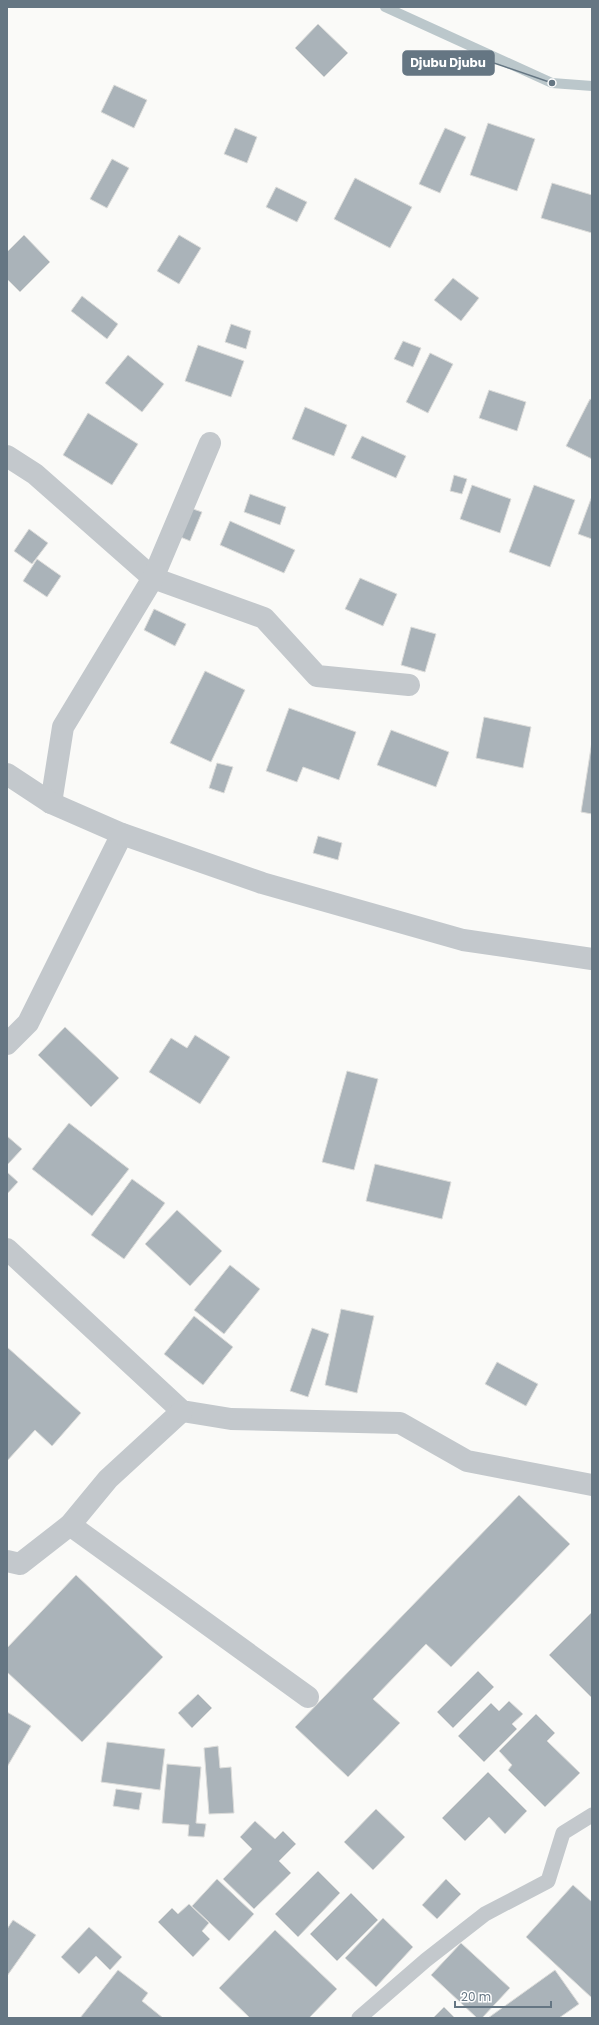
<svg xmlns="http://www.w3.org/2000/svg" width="599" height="2025" viewBox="0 0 599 2025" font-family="Poppins,sans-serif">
  <rect width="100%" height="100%" fill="#fafaf8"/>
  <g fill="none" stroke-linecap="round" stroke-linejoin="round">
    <polyline stroke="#bbc7cb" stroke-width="10" points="385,7 552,83 592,86"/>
  </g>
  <g fill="#aab3b9" stroke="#dcdcda">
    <polygon points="318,24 348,53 324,77 295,48"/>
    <polygon points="114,85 147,100 134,128 101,112"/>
    <polygon points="488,123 535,139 517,191 470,175"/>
    <polygon points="235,128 257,137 247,163 224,154"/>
    <polygon points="445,128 466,137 440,193 419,184"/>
    <polygon points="112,159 129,168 107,208 90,199"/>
    <polygon points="355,178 412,207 390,248 334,219"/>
    <polygon points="552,183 592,195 592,233 541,218"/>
    <polygon points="276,187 307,202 297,222 266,207"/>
    <polygon points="24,235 50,262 20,292 7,279 7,252"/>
    <polygon points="179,235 201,248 179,284 157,271"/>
    <polygon points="453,278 479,298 461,321 434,300"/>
    <polygon points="82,296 118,324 107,339 71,311"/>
    <polygon points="231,324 251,331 246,349 225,342"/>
    <polygon points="403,341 421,348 413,367 394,359"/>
    <polygon points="198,345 244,361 231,397 185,381"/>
    <polygon points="430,353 453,364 428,413 406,402"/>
    <polygon points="128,355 164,384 142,412 105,383"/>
    <polygon points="489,390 526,402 517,431 479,418"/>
    <polygon points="590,399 592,400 592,459 566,446"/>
    <polygon points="305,407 347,425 334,456 292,439"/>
    <polygon points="88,413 138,444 112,485 63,455"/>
    <polygon points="362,436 406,456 396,478 351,458"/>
    <polygon points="454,475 467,479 462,494 450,491"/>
    <polygon points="472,485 511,499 500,533 460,519"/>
    <polygon points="534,485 575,500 550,567 509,552"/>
    <polygon points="250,494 286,507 280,525 244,512"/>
    <polygon points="592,496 592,539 578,534"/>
    <polygon points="190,508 202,512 190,541 178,536"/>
    <polygon points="230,521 295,550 284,573 220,545"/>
    <polygon points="29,529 48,543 32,564 14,551"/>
    <polygon points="37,559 61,576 47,597 23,581"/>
    <polygon points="360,578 397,594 383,626 345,609"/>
    <polygon points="154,609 186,624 175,646 144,630"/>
    <polygon points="411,627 436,634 425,672 401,665"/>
    <polygon points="205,671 245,690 211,762 170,743"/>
    <polygon points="289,708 356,732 339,780 303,767 297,782 266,771"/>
    <polygon points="484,717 531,727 523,768 476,758"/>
    <polygon points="391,730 449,752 436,787 377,765"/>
    <polygon points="592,741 592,814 581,812"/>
    <polygon points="217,763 233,767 224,793 209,788"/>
    <polygon points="318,836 342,843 338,860 313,853"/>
    <polygon points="65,1027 119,1078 91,1107 38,1055"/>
    <polygon points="195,1035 230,1057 200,1104 149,1072 171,1038 187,1048"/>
    <polygon points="347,1071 378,1079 354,1170 322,1162"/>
    <polygon points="69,1123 129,1169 92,1216 32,1169"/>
    <polygon points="7,1136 22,1149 8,1164 7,1163"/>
    <polygon points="375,1164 451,1182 442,1219 366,1201"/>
    <polygon points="7,1172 18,1182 7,1194"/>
    <polygon points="132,1179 165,1203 124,1259 91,1235"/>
    <polygon points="177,1210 222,1251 190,1286 145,1244"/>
    <polygon points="230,1265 260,1289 224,1334 194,1310"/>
    <polygon points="341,1309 374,1316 357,1393 325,1385"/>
    <polygon points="194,1316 233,1347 203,1385 164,1354"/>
    <polygon points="312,1328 329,1334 308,1397 290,1391"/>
    <polygon points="7,1347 81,1413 52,1446 35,1430 7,1461"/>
    <polygon points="497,1362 538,1384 526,1406 485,1384"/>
    <polygon points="519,1495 570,1544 451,1667 426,1644 373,1699 400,1723 348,1777 295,1727"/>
    <polygon points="76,1575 163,1657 82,1742 7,1672 7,1648"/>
    <polygon points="592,1612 592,1698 549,1655"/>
    <polygon points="478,1671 494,1687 453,1728 437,1712"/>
    <polygon points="198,1694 212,1708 192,1728 178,1713"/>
    <polygon points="509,1701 523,1714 512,1724 517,1729 484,1762 458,1736 491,1703 499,1711"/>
    <polygon points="7,1712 31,1726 7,1767"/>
    <polygon points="536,1714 555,1733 547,1741 580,1773 545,1807 508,1770 512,1765 499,1751"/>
    <polygon points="107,1742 165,1749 160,1790 101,1782"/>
    <polygon points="218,1746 220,1768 231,1767 234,1813 209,1814 204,1748"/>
    <polygon points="167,1764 201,1767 196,1823 206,1824 204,1837 188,1836 189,1825 162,1823"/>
    <polygon points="488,1772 527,1811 505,1834 489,1817 465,1841 442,1818"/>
    <polygon points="116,1789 142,1793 139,1810 113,1806"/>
    <polygon points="376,1809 405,1837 373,1870 344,1842"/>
    <polygon points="255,1821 275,1839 283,1831 296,1844 279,1861 291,1873 254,1909 223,1879 252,1849 240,1837"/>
    <polygon points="318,1871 340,1893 298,1937 275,1914"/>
    <polygon points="217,1879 254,1914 229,1941 192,1906"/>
    <polygon points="446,1879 461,1894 437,1919 422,1905"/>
    <polygon points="573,1885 592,1902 592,1998 526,1937"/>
    <polygon points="351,1893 378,1920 337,1961 310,1934"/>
    <polygon points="189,1904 209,1923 202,1931 210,1939 193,1957 158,1922 172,1908 178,1914"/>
    <polygon points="383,1918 413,1947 376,1987 345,1958"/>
    <polygon points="13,1920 36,1935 7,1976 7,1929"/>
    <polygon points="89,1927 122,1957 110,1970 96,1956 79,1974 61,1957"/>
    <polygon points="275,1930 337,1989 309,2018 250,2018 219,1988"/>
    <polygon points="461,1943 510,1988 482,2018 477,2018 431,1975"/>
    <polygon points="118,1970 148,1993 142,2001 163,2018 80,2018"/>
    <polygon points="555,1970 579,2004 559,2018 488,2018"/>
    <polygon points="444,2007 455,2018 433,2018"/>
  </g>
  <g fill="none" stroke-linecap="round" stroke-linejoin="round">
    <polyline stroke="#c3c8cc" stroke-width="15" points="359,2018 426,1960 485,1914 548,1881 563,1833 592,1815"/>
    <g stroke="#c3c8cc" stroke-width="22">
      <polyline points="7,456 35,474 153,578 264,618 317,676 409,685"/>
      <polyline points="51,803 63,727 153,578 210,443"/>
      <polyline points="7,1044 28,1023 122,834"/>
      <polyline points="7,1249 182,1411 231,1419 400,1423 467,1461 592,1485"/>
      <polyline points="70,1525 308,1697"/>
      <polyline points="7,1561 20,1564 70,1525 108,1479 182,1411"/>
    </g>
    <polyline stroke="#c3c8cc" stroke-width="22" points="7,774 51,803 122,834 262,883 463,940 592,959"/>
  </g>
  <path fill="none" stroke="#657683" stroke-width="1.5" d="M552 83L494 63"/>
  <circle fill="#657683" stroke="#fff" stroke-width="1.5" cx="552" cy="83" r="4"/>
  <rect fill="#657683" stroke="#657683" stroke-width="1.5" x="403" y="51" width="91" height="24" rx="4"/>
  <g font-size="12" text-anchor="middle" font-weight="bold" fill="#fff">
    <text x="448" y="67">Djubu Djubu</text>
  </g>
  <rect width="599" height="2025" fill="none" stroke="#657683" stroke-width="16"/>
  <path d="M455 2001v6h96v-6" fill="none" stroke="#657683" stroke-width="2"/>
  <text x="461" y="2001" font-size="12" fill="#657683" stroke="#ffffff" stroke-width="3" paint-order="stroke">20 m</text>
</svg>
